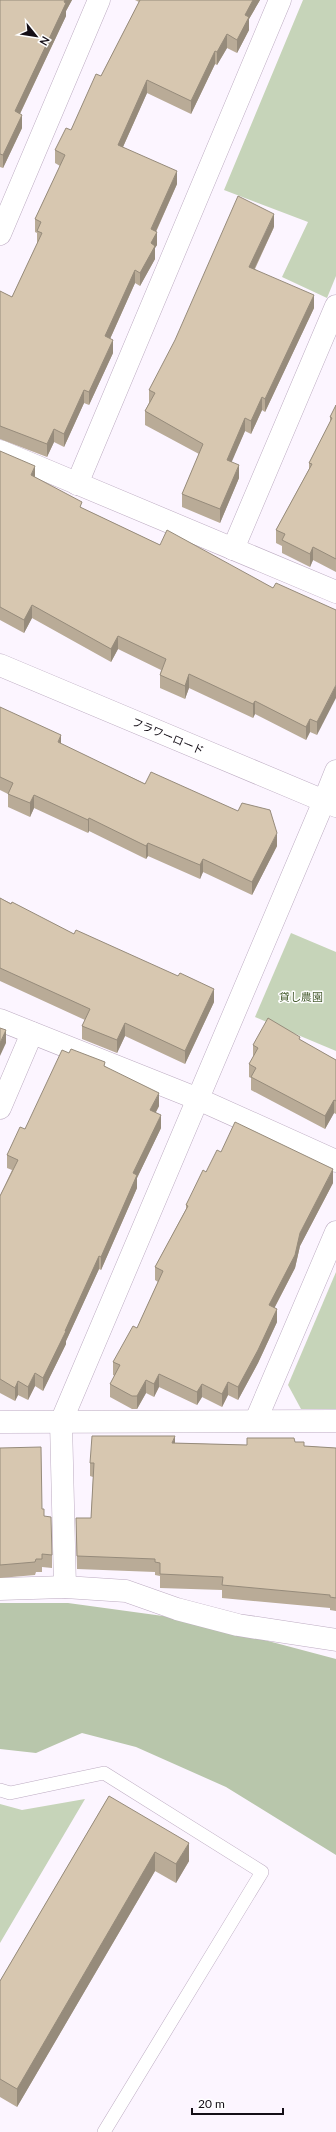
<svg xmlns="http://www.w3.org/2000/svg" width="336" height="2132" viewBox="0 0 336 2132" font-family="Lato,'Noto Sans JP',sans-serif">
  <rect width="100%" height="100%" fill="#fcf5ff"/>
  <g fill="#c6d4b9">
    <polygon points="303,0 336,0 336,276 327,298 282,277 308,222 224,190"/>
    <polygon points="291,933 336,952 336,1051 255,1017"/>
    <polygon points="336,1272 336,1409 301,1409 288,1385"/>
    <polygon points="85,1799 0,1943 0,1804 22,1810"/>
  </g>
  <polygon fill="#b8c6ab" points="0,1603 68,1603 185,1619 336,1659 336,1855 226,1787 136,1747 82,1733 36,1753 0,1749"/>
  <g fill="none" stroke-linecap="round" stroke-linejoin="round">
    <g stroke="#bdacc2" stroke-width="14">
      <polyline id="lane" points="0,1790 10,1793 104,1773 262,1872 104,2132"/>
    </g>
    <g stroke="#bdacc2" stroke-width="23">
      <g id="street">
        <polyline points="0,234 99,0"/>
        <polyline points="0,451 336,592"/>
        <polyline points="77,484 280,0"/>
        <polyline points="233,549 336,306"/>
        <polyline points="0,1020 198,1099 336,1161"/>
        <polyline points="0,1108 32,1033"/>
        <polyline points="256,1420 336,1232"/>
        <polyline points="0,1422 336,1421"/>
        <polyline points="65,1587 61,1422 324,801"/>
        <polyline points="0,1589 65,1587 126,1591 177,1609 238,1625 336,1640"/>
      </g>
    </g>
    <g stroke="#bdacc2" stroke-width="23">
      <g id="secondary">
        <polyline points="0,665 336,806"/>
        <polyline points="324,801 336,771"/>
      </g>
    </g>
    <use href="#lane" stroke="#fff" stroke-width="13"/>
    <use href="#street" stroke="#fff" stroke-width="22"/>
    <use href="#secondary" stroke="#fff" stroke-width="22"/>
  </g>
  <g fill="#b9ab97">
    <polygon points="0,0 72,0 66,11 66,16 20,114 22,128 3,168 0,167"/>
    <polygon points="135,0 260,0 249,19 249,30 237,53 227,48 217,65 215,64 191,114 147,93 123,147 177,184 156,232 157,245 155,248 155,259 140,286 135,283 110,339 113,353 89,405 84,403 64,447 54,442 47,457 0,439 0,291 12,297 37,244 37,233 35,232 35,219 60,166 55,163 55,150 71,130 101,76 139,2"/>
    <polygon points="274,227 255,269 314,308 265,412 262,410 251,434 245,431 231,462 239,478 220,523 182,507 182,494 199,454 145,425 145,411 149,403 149,390"/>
    <polygon points="336,405 336,572 313,560 310,567 282,553 282,546 276,543 276,530 309,469 309,463 330,422 330,417"/>
    <polygon points="0,451 35,477 82,508 160,545 273,588 336,610 317,735 310,732 306,740 255,714 253,718 189,688 185,699 160,688 160,675 161,670 118,649 111,662 32,618 24,633 0,620"/>
    <polygon points="0,707 61,744 277,846 252,895 203,872 200,879 148,856 146,859 89,831 88,833 34,808 30,817 8,807 8,794 0,790"/>
    <polygon points="0,898 214,1002 185,1064 125,1036 117,1053 82,1039 82,1026 85,1020 0,981"/>
    <polygon points="300,1040 336,1060 336,1114 334,1113 325,1129 251,1090 251,1078 249,1077 249,1064 253,1058 253,1045"/>
    <polygon points="69,1053 105,1066 159,1106 156,1112 161,1128 137,1178 137,1188 101,1270 99,1269 66,1341 66,1344 43,1391 35,1386 28,1400 18,1395 15,1401 0,1393 0,1196 12,1170 7,1168 7,1155 25,1129"/>
    <polygon points="221,1152 333,1183 300,1246 295,1268 275,1307 277,1322 258,1363 238,1400 228,1395 222,1407 202,1397 197,1405 159,1387 154,1397 146,1393 137,1409 132,1409 110,1397 110,1384 115,1376 113,1375 113,1362 137,1328 158,1282 155,1280 155,1267 186,1209 186,1205 206,1172"/>
    <polygon points="295,1442 304,1446 336,1448 336,1611 330,1610 330,1608 222,1598 222,1590 160,1588 160,1576 155,1575 155,1572 77,1569 76,1518 91,1518 93,1477 90,1476 90,1463 175,1443 247,1445"/>
    <polygon points="0,1448 42,1509 44,1516 52,1555 52,1568 42,1567 42,1572 36,1572 35,1575 0,1578"/>
    <polygon points="109,1796 189,1861 176,1883 155,1871 17,2107 0,2097 0,1981"/>
  </g>
  <g fill="#968b7b">
    <polygon points="65,0 72,0 66,11 66,16 15,124 15,111"/>
    <polygon points="253,0 260,0 249,19 249,30 237,53 237,40 245,15"/>
    <polygon points="227,34 227,48 217,65 217,52"/>
    <polygon points="215,51 215,64 191,114 191,101"/>
    <polygon points="147,80 147,93 118,158 118,145"/>
    <polygon points="22,115 22,128 3,168 3,155"/>
    <polygon points="177,171 177,184 152,240 157,232 157,245 155,248 155,259 140,286 140,273 151,229"/>
    <polygon points="274,214 274,227 249,280 249,267"/>
    <polygon points="135,270 135,283 105,350 105,336"/>
    <polygon points="314,295 314,308 265,412 265,399"/>
    <polygon points="113,340 113,353 89,405 89,392"/>
    <polygon points="84,390 84,403 64,447 64,434"/>
    <polygon points="262,397 262,410 251,434 251,421"/>
    <polygon points="245,418 245,431 227,473 227,460"/>
    <polygon points="54,429 54,442 47,457 47,444"/>
    <polygon points="239,465 239,478 220,523 220,509"/>
    <polygon points="35,466 35,479 31,475"/>
    <polygon points="313,547 313,560 310,567 310,554"/>
    <polygon points="32,605 32,618 24,633 24,620"/>
    <polygon points="118,636 118,649 111,662 111,649"/>
    <polygon points="189,674 189,688 185,699 185,686"/>
    <polygon points="336,685 336,698 317,735 317,722"/>
    <polygon points="255,701 255,714 253,718 253,704"/>
    <polygon points="310,719 310,732 306,740 306,727"/>
    <polygon points="61,735 61,748 58,742"/>
    <polygon points="34,795 34,808 30,817 30,803"/>
    <polygon points="89,818 89,831 88,833 88,820"/>
    <polygon points="277,833 277,846 252,895 252,882"/>
    <polygon points="148,843 148,856 146,859 146,846"/>
    <polygon points="203,859 203,872 200,879 200,865"/>
    <polygon points="214,989 214,1002 185,1064 185,1051"/>
    <polygon points="125,1023 125,1036 117,1053 117,1040"/>
    <polygon points="6,1030 6,1043 0,1056 0,1043"/>
    <polygon points="159,1093 159,1106 150,1123 150,1110"/>
    <polygon points="334,1100 334,1113 325,1129 325,1116"/>
    <polygon points="161,1115 161,1128 137,1178 137,1188 101,1270 101,1257 133,1173"/>
    <polygon points="333,1169 333,1183 300,1246 295,1268 269,1318 269,1305 300,1233"/>
    <polygon points="99,1256 99,1269 66,1341 66,1344 43,1391 43,1378"/>
    <polygon points="277,1309 277,1322 258,1363 238,1400 238,1387"/>
    <polygon points="35,1373 35,1386 28,1400 28,1387"/>
    <polygon points="159,1374 159,1387 154,1397 154,1384"/>
    <polygon points="146,1380 146,1393 137,1409 137,1396"/>
    <polygon points="18,1381 18,1395 15,1401 15,1388"/>
    <polygon points="228,1382 228,1395 222,1407 222,1394"/>
    <polygon points="202,1384 202,1397 197,1405 197,1392"/>
    <polygon points="175,1436 175,1450 172,1443"/>
    <polygon points="189,1843 189,1861 176,1883 176,1864"/>
    <polygon points="155,1852 155,1871 17,2107 17,2089"/>
  </g>
  <g fill="#d7c7b0" stroke="#968b7b">
    <polygon points="0,0 65,0 64,2 66,3 15,111 22,115 3,155 0,154"/>
    <polygon points="140,0 253,0 245,15 249,17 237,40 227,34 217,52 215,51 191,101 147,80 118,145 177,171 151,229 157,232 151,243 155,246 140,273 135,270 105,336 113,340 89,392 84,390 64,434 54,429 47,444 0,426 0,291 12,297 42,233 37,231 41,222 35,219 65,155 55,150 66,128 71,130 96,74 101,76"/>
    <polygon points="238,196 274,214 249,267 314,295 265,399 262,397 251,421 245,418 227,460 239,465 220,509 182,494 203,444 145,411 155,393 149,390 175,340"/>
    <polygon points="336,405 336,559 313,547 310,554 282,540 285,534 276,530 312,464 309,463 332,418 330,417"/>
    <polygon points="0,451 35,466 31,475 82,502 80,507 160,545 167,530 273,588 276,583 336,610 336,685 317,722 310,719 306,727 255,701 253,704 189,674 185,686 160,675 166,659 118,636 111,649 32,605 24,620 0,607"/>
    <polygon points="0,707 61,735 58,742 145,784 151,772 238,811 242,803 270,810 277,833 252,882 203,859 200,865 148,843 146,846 89,818 88,820 34,795 30,803 8,794 13,783 0,777"/>
    <polygon points="0,898 11,904 12,902 74,934 76,930 178,976 180,973 214,989 185,1051 125,1023 117,1040 82,1026 90,1009 0,968"/>
    <polygon points="268,1018 300,1037 299,1039 336,1060 336,1101 334,1100 325,1116 251,1077 256,1068 249,1064 258,1048 253,1045"/>
    <polygon points="0,1028 6,1030 0,1043"/>
    <polygon points="71,1049 105,1062 104,1066 159,1093 150,1110 161,1115 133,1173 137,1175 101,1257 99,1256 65,1331 66,1331 43,1378 35,1373 28,1387 18,1381 15,1388 0,1379 0,1196 18,1160 7,1155 20,1127 25,1129 62,1050 69,1053"/>
    <polygon points="235,1122 333,1169 300,1233 295,1255 269,1305 277,1309 258,1350 238,1387 228,1382 222,1394 202,1384 197,1392 159,1374 154,1384 146,1380 137,1396 132,1396 110,1384 120,1365 113,1362 133,1326 137,1328 163,1271 155,1267 188,1206 186,1205 203,1170 206,1172 217,1150 221,1152"/>
    <polygon points="92,1436 175,1436 172,1443 247,1445 247,1438 294,1438 295,1442 304,1442 304,1446 336,1448 336,1598 330,1597 330,1595 222,1585 223,1577 160,1574 160,1563 155,1562 155,1559 77,1556 76,1518 91,1518 94,1463 90,1463"/>
    <polygon points="41,1447 42,1509 44,1509 44,1516 51,1517 52,1555 42,1554 42,1559 36,1559 35,1562 0,1565 0,1448"/>
    <polygon points="109,1796 189,1843 176,1864 155,1852 17,2089 0,2079 0,1981"/>
  </g>
  <g text-anchor="middle" stroke-width="3" stroke-linejoin="round" paint-order="stroke">
    <g font-size="11" fill="#140e16" stroke="#fff">
      <text transform="translate(168 736) rotate(23)" y="4">フラワーロード</text>
    </g>
    <g font-size="11" fill="#4a5f34" stroke="#fff">
      <text x="301" y="1001">貸し農園</text>
    </g>
  </g>
  <g transform="translate(36 36) rotate(120)" stroke="#ffffff" stroke-width="3" paint-order="stroke">
  <path d="M0-3L7 15L0 10L-7 15Z" fill="#140e16"/>
  <text y="-6" font-size="11" font-weight="bold" text-anchor="middle" fill="#140e16">N</text>
  </g>
  <path d="M192 2108v6h91v-6" fill="none" stroke="#140e16" stroke-width="2"/>
  <text x="198" y="2108" font-size="12" fill="#140e16" stroke="#ffffff" stroke-width="3" paint-order="stroke">20 m</text>
</svg>
